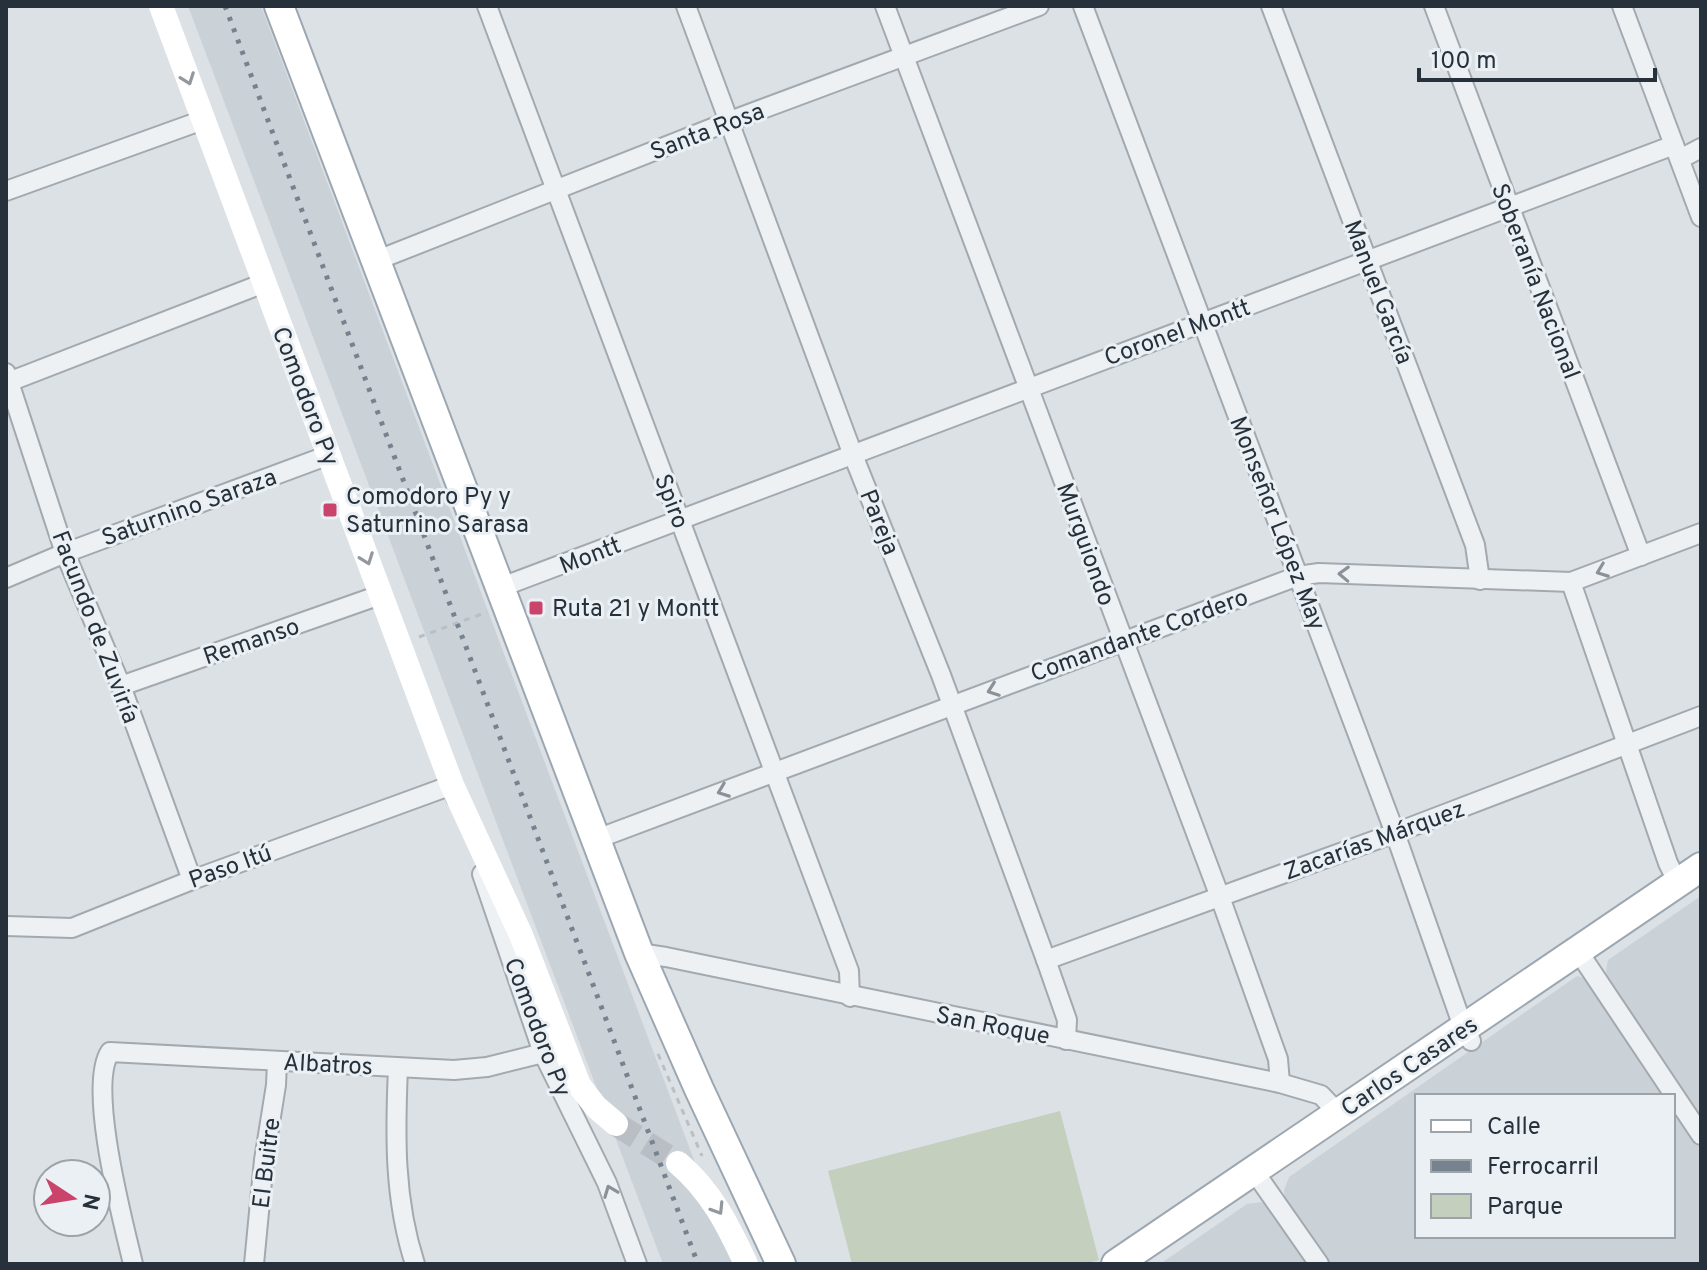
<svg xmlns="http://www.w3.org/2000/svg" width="1707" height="1270" viewBox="0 0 1707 1270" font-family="Overpass,sans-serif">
  <rect width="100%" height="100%" fill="#dce1e6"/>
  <g fill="#cad1d7">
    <polygon points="188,6 261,6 733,1264 663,1264"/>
    <polygon points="1701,896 1701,1116 1609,981 1606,971 1608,960"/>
    <polygon points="1577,976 1589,979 1668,1096 1417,1096 1417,1236 1673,1236 1673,1103 1701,1145 1701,1264 1327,1264 1285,1202 1284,1190 1289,1177"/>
    <polygon points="1262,1202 1269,1205 1310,1264 1160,1264 1247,1204"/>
  </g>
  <polygon fill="#c4cfbd" points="1060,1111 1099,1260 1083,1264 852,1264 828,1171"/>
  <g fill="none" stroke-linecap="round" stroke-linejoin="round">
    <polyline stroke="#b8bec4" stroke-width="24" stroke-dasharray="24 12" stroke-linecap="butt" points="616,1124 678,1163"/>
    <g stroke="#a2a9af" stroke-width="22">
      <g id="minor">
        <polyline points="487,6 849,971 850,997"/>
        <polyline points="686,6 853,455 941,675 1046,960 1067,1020 1066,1040"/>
        <polyline points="885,6 1220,897 1278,1059 1280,1083"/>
        <polyline points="1083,6 1395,833 1462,1024 1471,1041"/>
        <polyline points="1271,6 1475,545 1480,580"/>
        <polyline points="1434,6 1641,556"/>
        <polyline points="1622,6 1701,217"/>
        <polyline points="1680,159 1701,148"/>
        <polyline points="6,191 203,120"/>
        <polyline points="375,261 730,121 1039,6"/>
        <polyline points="6,373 65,553 121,686 192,880"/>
        <polyline points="6,383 264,283"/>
        <polyline points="6,578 65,553 329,455"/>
        <polyline points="1571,582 1668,863 1678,883"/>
        <polyline points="499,588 1674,145"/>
        <polyline points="121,686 380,595"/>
        <polyline points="594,840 1298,576 1319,573 1571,582 1701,533"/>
        <polyline points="482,874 543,1053 607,1183 637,1264"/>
        <polyline points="6,926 72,928 192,880 452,785 456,797"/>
        <polyline points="1578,951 1701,1135"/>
        <polyline points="639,953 666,957 1280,1083 1321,1095 1339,1114"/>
        <polyline points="1046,960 1395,833 1701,716"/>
        <path d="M398,1068C395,1135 394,1200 415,1264"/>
        <polyline points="1254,1171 1319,1264"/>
        <path d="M133,1264C123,1221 87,1087 110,1052L454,1070L487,1067L543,1053"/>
        <polyline points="254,1264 264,1160 276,1085 277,1062"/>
      </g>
    </g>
    <g stroke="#9ca7b1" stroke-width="32">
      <g id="primary">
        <polyline points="279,6 639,953 699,1089 781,1264"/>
        <polyline points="1116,1264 1701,867"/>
      </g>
    </g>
    <g stroke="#babfc4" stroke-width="3" stroke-dasharray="6 6" stroke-linecap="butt">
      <polyline points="419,637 487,612"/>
      <polyline points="658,1054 702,1156"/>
    </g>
    <use href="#minor" stroke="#eef1f4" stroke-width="18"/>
    <g stroke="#fff" stroke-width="24">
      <polyline points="161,6 452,785 521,935 579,1085 596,1107 616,1124"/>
      <path d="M678,1163C711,1191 728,1225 746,1264"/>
    </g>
    <use href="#primary" stroke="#fff" stroke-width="28"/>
    <polyline stroke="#76838f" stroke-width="5" stroke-dasharray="4 8" stroke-linecap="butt" points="225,6 698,1264"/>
  </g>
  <defs><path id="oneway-chevron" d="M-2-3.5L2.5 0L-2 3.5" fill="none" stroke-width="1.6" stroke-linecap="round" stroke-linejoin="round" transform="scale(2)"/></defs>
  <g stroke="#92989d">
    <use href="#oneway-chevron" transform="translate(188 79) rotate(70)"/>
    <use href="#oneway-chevron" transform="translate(367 559) rotate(70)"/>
    <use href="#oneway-chevron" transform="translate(718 1209) rotate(58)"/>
  </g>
  <g stroke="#8a9198">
    <use href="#oneway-chevron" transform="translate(1602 571) rotate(159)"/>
    <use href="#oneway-chevron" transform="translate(1344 574) rotate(-178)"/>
    <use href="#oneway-chevron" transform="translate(993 690) rotate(160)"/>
    <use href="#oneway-chevron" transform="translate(723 791) rotate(159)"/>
    <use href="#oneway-chevron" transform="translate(610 1191) rotate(-111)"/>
  </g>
  <g fill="#c9436a" stroke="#ebf0f4" stroke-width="3">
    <rect x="322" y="502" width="16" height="16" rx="4"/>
    <rect x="528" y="600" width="16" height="16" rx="4"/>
  </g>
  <g text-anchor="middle" stroke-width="6" stroke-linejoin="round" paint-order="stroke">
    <g font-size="24" fill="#26313b" stroke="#ebf0f4">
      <text transform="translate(707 131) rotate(-21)" y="8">Santa Rosa</text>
      <text transform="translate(1536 281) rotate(69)" y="8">Soberanía Nacional</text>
      <text transform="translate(1379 292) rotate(69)" y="8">Manuel García</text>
      <text transform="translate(1177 332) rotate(-20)" y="8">Coronel Montt</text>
      <text transform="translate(306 396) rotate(69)" y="8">Comodoro Py</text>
      <text transform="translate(672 501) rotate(69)" y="8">Spiro</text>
      <text transform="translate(189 507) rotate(-20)" y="8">Saturnino Saraza</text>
      <text transform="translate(880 522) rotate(68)" y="8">Pareja</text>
      <text transform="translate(1278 523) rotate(69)" y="8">Monseñor López May</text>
      <text transform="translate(1086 544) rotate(70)" y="8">Murguiondo</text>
      <text transform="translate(590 555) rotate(-21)" y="8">Montt</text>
      <text transform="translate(96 627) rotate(69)" y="8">Facundo de Zuviría</text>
      <text transform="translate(1139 635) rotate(-20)" y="8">Comandante Cordero</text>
      <text transform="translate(251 641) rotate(-19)" y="8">Remanso</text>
      <text transform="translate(1374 840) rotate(-20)" y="8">Zacarías Márquez</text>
      <text transform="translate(230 866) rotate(-20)" y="8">Paso Itú</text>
      <text transform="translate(993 1025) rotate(11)" y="8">San Roque</text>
      <text transform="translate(538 1027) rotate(69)" y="8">Comodoro Py</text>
      <text transform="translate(328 1064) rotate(3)" y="8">Albatros</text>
      <text transform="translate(1409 1066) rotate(-34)" y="8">Carlos Casares</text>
      <text transform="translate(266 1163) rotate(-83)" y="8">El Buitre</text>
    </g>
    <g font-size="24" fill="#26313b" stroke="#ebf0f4" text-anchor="start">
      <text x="346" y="504">Comodoro Py y<tspan x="346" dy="28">Saturnino Sarasa</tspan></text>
      <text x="552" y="616">Ruta 21 y Montt</text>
    </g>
  </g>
  <rect width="1707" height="1270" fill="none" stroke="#26313b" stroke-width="16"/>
  <rect x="1415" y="1094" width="260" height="144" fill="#ebf0f4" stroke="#9ca4aa" stroke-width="2"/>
  <rect x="1431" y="1120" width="40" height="12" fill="#ffffff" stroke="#9ca4aa" stroke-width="2"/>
  <text x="1487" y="1134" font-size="24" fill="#26313b">Calle</text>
  <rect x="1431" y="1160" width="40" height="12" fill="#76838f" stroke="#9ca4aa" stroke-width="2"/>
  <text x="1487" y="1174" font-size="24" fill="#26313b">Ferrocarril</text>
  <rect x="1431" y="1194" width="40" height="24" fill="#c4cfbd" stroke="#9ca4aa" stroke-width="2"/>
  <text x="1487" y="1214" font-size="24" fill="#26313b">Parque</text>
  <g transform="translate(72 1198) rotate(102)"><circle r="38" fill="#ebf0f4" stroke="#9ca4aa" stroke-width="2"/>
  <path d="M0-6L14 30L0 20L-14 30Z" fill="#c9436a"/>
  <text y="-12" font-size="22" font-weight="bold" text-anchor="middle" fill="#26313b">N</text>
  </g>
  <path d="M1419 68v12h236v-12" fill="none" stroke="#26313b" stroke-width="4"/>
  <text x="1431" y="68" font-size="24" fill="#26313b" stroke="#ebf0f4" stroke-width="6" paint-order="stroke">100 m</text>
</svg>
